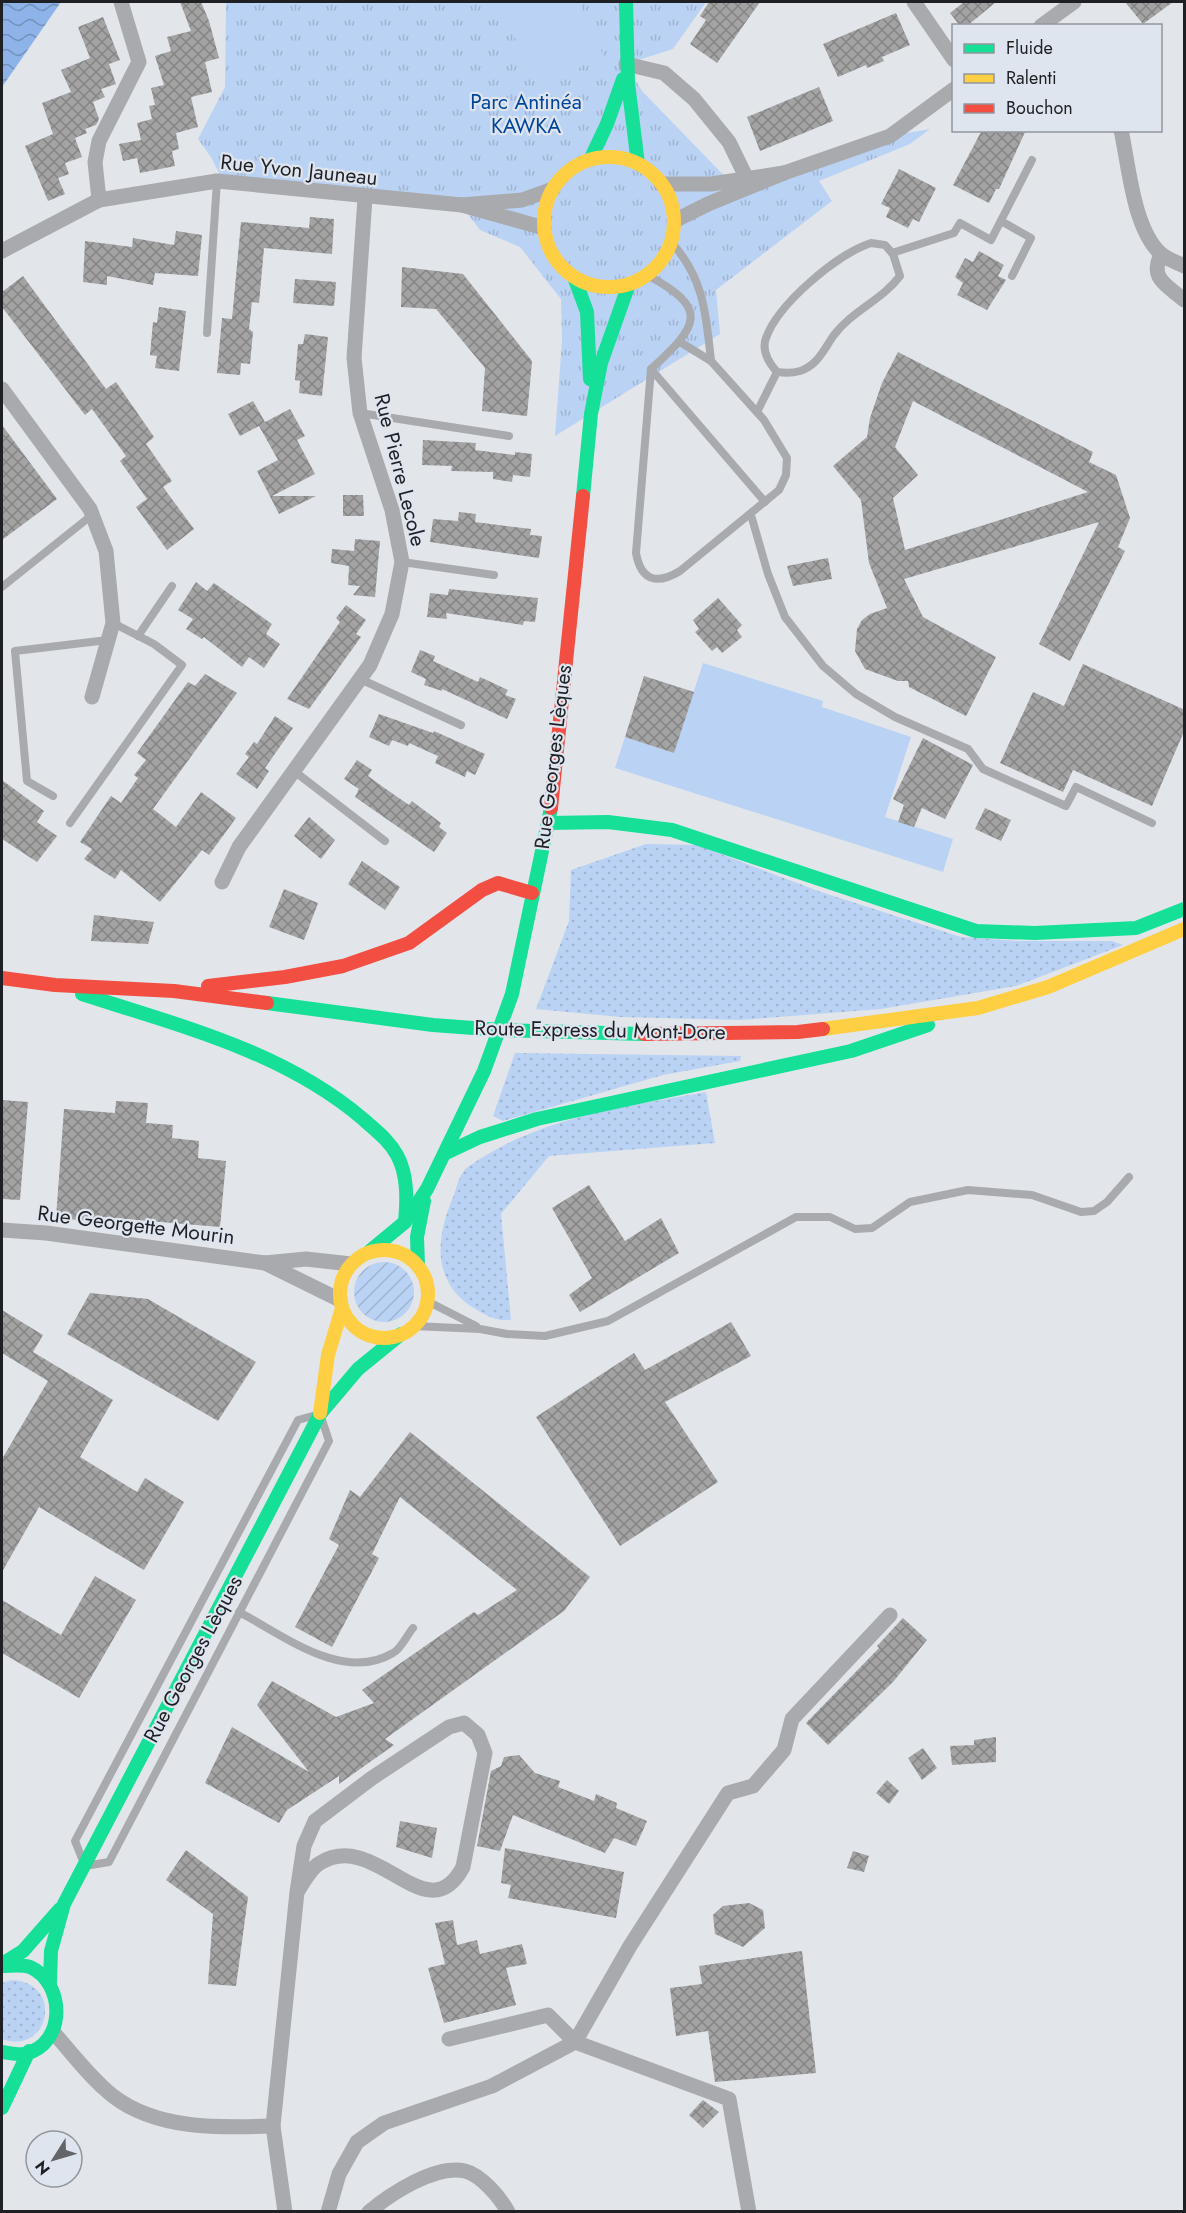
<svg xmlns="http://www.w3.org/2000/svg" width="1186" height="2213" viewBox="0 0 1186 2213" font-family="Jost,sans-serif">
  <defs>
    <pattern id="grass-dots" width="8" height="8" patternUnits="userSpaceOnUse" patternTransform="scale(1.5)"><rect width="8" height="8" fill="#bad2f4"/><path d="M2 2h.1M6 6h.1" fill="none" stroke="#9fb4d1" stroke-width="1.8" stroke-linecap="round"/></pattern>
    <pattern id="park-tufts" width="24" height="20" patternUnits="userSpaceOnUse" patternTransform="scale(1.5)"><rect width="24" height="20" fill="#bad2f4"/><path d="M3 7l-1-3M5 7V3M7 7l1-3M15 17l-1-3M17 17v-4M19 17l1-3" fill="none" stroke="#9fb4d1"/></pattern>
    <pattern id="garden-furrows" width="10" height="10" patternUnits="userSpaceOnUse" patternTransform="scale(1.5)"><rect width="10" height="10" fill="#bad2f4"/><path d="M-1 1l2-2M0 10L10 0M9 11l2-2" fill="none" stroke="#9fb4d1"/></pattern>
    <pattern id="water-waves" width="16" height="10" patternUnits="userSpaceOnUse" patternTransform="scale(1.5)"><rect width="16" height="10" fill="#8eb3e8"/><path d="M0 5q4-4 8 0t8 0" fill="none" stroke="#7391bc"/></pattern>
    <pattern id="building-cross-hatch" width="8" height="8" patternUnits="userSpaceOnUse" patternTransform="scale(1.5)"><rect width="8" height="8" fill="#a3a3a4"/><path d="M0 0l8 8M0 8l8-8" fill="none" stroke="#848485"/></pattern>
  </defs>
  <rect width="100%" height="100%" fill="#e2e6ea"/>
  <g fill="url(#grass-dots)">
    <polygon points="646,844 697,845 821,892 961,937 1019,941 1112,941 1123,945 1016,986 881,1009 740,1020 620,1017 536,1009 569,921 571,870"/>
    <polygon points="515,1053 741,1056 740,1061 663,1075 503,1121 493,1116"/>
    <path d="M706,1092L715,1143L549,1156L501,1214L511,1320C496,1321 489,1317 477,1310C431,1284 435,1238 454,1195C457,1186 460,1172 468,1167C538,1117 623,1107 706,1092Z"/>
    <path d="M12,1980C65,1983 49,2056 2,2039V1983Z"/>
  </g>
  <polygon fill="url(#park-tufts)" points="226,2 706,2 673,49 626,64 642,91 739,191 890,136 930,129 910,144 819,181 832,201 716,290 720,334 555,436 562,341 561,299 520,247 480,230 461,205 223,181 211,157 198,139 225,87"/>
  <circle fill="url(#garden-furrows)" cx="384" cy="1292" r="30"/>
  <g fill="#bad2f4">
    <polygon points="508,2 579,2 603,55 540,88 499,6"/>
    <polygon points="703,663 823,701 822,707 911,737 885,817 953,839 943,872 615,768 625,737 674,753"/>
  </g>
  <polygon fill="url(#water-waves)" points="2,2 61,2 2,87"/>
  <g fill="url(#building-cross-hatch)" fill-rule="evenodd">
    <polygon points="180,2 201,2 209,21 219,58 205,62 212,92 191,97 198,127 176,133 179,149 172,151 175,166 140,173 137,158 123,161 119,144 141,140 137,123 152,119 149,106 155,105 151,88 164,85 155,56 171,51 167,37 191,31"/>
    <polygon points="709,2 760,2 717,63 690,44 706,20 700,16"/>
    <polygon points="964,2 996,2 967,26 960,26 950,13"/>
    <polygon points="1125,2 1173,2 1143,24"/>
    <polygon points="896,13 910,45 882,57 884,61 867,68 866,65 838,77 823,44"/>
    <polygon points="103,17 120,60 109,64 116,84 101,89 105,97 93,102 99,119 96,125 85,129 87,133 75,138 82,157 65,163 69,174 58,178 65,194 48,201 25,146 53,134 42,103 71,92 61,70 90,58 78,27"/>
    <polygon points="819,87 833,121 760,151 747,117"/>
    <polygon points="982,130 1026,130 999,189 996,189 989,203 953,185"/>
    <polygon points="899,169 936,188 919,222 913,219 908,228 886,217 890,208 881,204"/>
    <polygon points="310,217 334,219 332,254 264,248 259,303 252,302 249,329 253,332 250,364 241,363 240,375 217,373 222,318 232,319 241,222 309,228"/>
    <polygon points="176,231 202,235 198,276 155,273 153,285 107,276 107,285 83,282 85,241 132,247 133,238 174,245"/>
    <polygon points="979,251 1004,265 998,276 1006,280 987,310 957,295 963,283 955,277 965,258 973,262"/>
    <polygon points="402,267 463,274 532,361 527,416 482,411 485,368 436,309 401,307"/>
    <polygon points="23,276 106,389 116,382 154,437 146,444 172,481 163,487 194,529 167,550 136,507 147,499 120,461 126,456 92,409 85,415 2,307 2,292"/>
    <polygon points="295,279 336,282 334,306 293,303"/>
    <polygon points="159,307 186,311 179,371 155,368 157,356 150,355 153,322 157,323"/>
    <polygon points="305,334 328,337 322,396 299,393 300,381 295,380 298,344 303,344"/>
    <path d="M898,352L1093,452L1089,462L1116,475L1130,518L1118,547L1125,551L1070,661L1039,644L1099,522L904,579L923,617L996,657L966,716L909,687L908,681H898L865,669L855,651L857,629L862,620L870,614L887,608L869,563L861,500L833,466L867,437L870,418L882,383ZM913,401L1088,492L905,550L893,498L918,475L895,447Z"/>
    <polygon points="253,401 265,422 290,409 305,436 297,440 315,474 272,496 316,496 279,514 257,471 278,460 259,426 240,436 228,414"/>
    <polygon points="2,425 57,499 2,540"/>
    <polygon points="423,440 476,443 475,450 515,455 515,452 532,454 530,477 513,475 512,482 493,479 493,472 451,471 452,466 422,465"/>
    <polygon points="343,495 363,495 364,516 343,516"/>
    <polygon points="459,512 476,514 475,522 531,529 530,535 542,536 539,558 430,542 433,519 458,521"/>
    <polygon points="355,539 380,541 375,597 353,595 360,586 348,585 349,566 331,563 332,549 354,551"/>
    <polygon points="828,558 832,579 793,586 787,566"/>
    <polygon points="196,582 207,591 214,583 272,624 266,634 280,644 264,668 249,657 242,667 204,637 202,639 186,629 193,619 178,610"/>
    <polygon points="449,589 538,598 535,622 524,621 523,625 446,613 447,619 427,617 430,593 448,595"/>
    <polygon points="718,598 742,625 737,630 742,637 722,653 717,647 712,651 695,632 699,629 693,620"/>
    <polygon points="346,605 366,620 356,634 361,637 309,709 287,699 340,622 336,618"/>
    <polygon points="420,650 435,656 433,661 478,682 480,677 508,690 505,695 516,699 507,719 442,689 442,691 424,685 426,679 411,672"/>
    <polygon points="1083,664 1185,710 1185,729 1152,806 1073,770 1063,792 1000,763 1033,692 1064,706"/>
    <polygon points="205,674 237,693 153,809 176,827 201,792 236,818 209,855 202,850 160,902 121,870 115,879 84,859 92,849 80,842 111,796 121,803 138,778 134,775 146,760 137,753 188,682 195,686"/>
    <polygon points="644,676 694,692 674,753 625,737"/>
    <polygon points="379,714 433,733 434,731 485,754 475,775 467,771 465,777 435,763 438,756 409,743 408,746 392,740 389,746 369,737"/>
    <polygon points="275,716 293,728 265,768 269,771 257,789 236,774 249,757 245,754 254,742 257,744"/>
    <polygon points="923,738 973,765 945,819 922,808 914,827 898,822 904,805 893,799"/>
    <polygon points="357,760 372,770 368,776 383,787 409,805 412,801 441,823 439,827 447,833 434,852 355,797 359,789 344,779"/>
    <polygon points="2,780 44,811 37,822 57,836 37,862 2,839"/>
    <polygon points="985,808 1011,820 1001,841 975,829"/>
    <polygon points="309,817 335,840 321,859 294,836"/>
    <polygon points="362,861 400,887 385,910 348,884"/>
    <polygon points="284,889 318,903 304,940 269,927"/>
    <polygon points="94,915 154,922 148,944 91,941"/>
    <polygon points="2,1100 28,1102 20,1200 2,1199"/>
    <polygon points="116,1101 148,1103 146,1123 173,1125 172,1138 199,1141 198,1158 226,1161 220,1227 102,1217 101,1222 56,1218 64,1109 115,1113"/>
    <polygon points="589,1185 625,1241 661,1218 679,1253 580,1312 569,1295 592,1278 552,1208"/>
    <polygon points="90,1293 148,1299 256,1362 218,1421 67,1334"/>
    <polygon points="2,1310 43,1335 33,1352 113,1400 80,1457 137,1492 145,1478 184,1502 144,1570 39,1507 2,1572 2,1459 48,1381 2,1353"/>
    <polygon points="731,1322 751,1356 665,1402 718,1482 620,1546 536,1417 634,1353 645,1370"/>
    <polygon points="410,1432 590,1577 564,1611 385,1739 394,1745 339,1784 339,1776 287,1810 279,1823 205,1783 232,1727 309,1772 257,1705 272,1681 336,1717 374,1703 362,1690 474,1612 478,1615 517,1590 400,1497 372,1554 379,1558 332,1647 295,1627 339,1545 329,1539 350,1490 360,1497"/>
    <polygon points="95,1576 136,1600 79,1698 2,1653 2,1600 61,1635"/>
    <polygon points="903,1618 927,1640 893,1682 828,1745 806,1723 879,1648 877,1646"/>
    <polygon points="996,1737 996,1762 952,1765 950,1746 974,1745 974,1740"/>
    <polygon points="923,1748 937,1768 922,1780 908,1758"/>
    <polygon points="519,1755 535,1773 560,1781 558,1787 594,1801 596,1794 617,1803 616,1808 647,1821 636,1846 614,1838 605,1853 513,1815 500,1851 477,1846 491,1771 501,1766 504,1757"/>
    <polygon points="887,1780 899,1791 889,1804 876,1793"/>
    <polygon points="400,1821 437,1828 432,1858 396,1847"/>
    <polygon points="505,1848 624,1872 616,1918 508,1898 511,1885 501,1883"/>
    <polygon points="186,1850 248,1897 236,1986 208,1984 213,1914 166,1880"/>
    <polygon points="853,1851 869,1856 864,1872 847,1868"/>
    <polygon points="749,1903 763,1910 765,1928 743,1947 715,1934 713,1915 723,1906"/>
    <polygon points="453,1920 457,1945 477,1940 480,1954 522,1944 527,1964 506,1968 516,2005 444,2023 428,1968 445,1964 435,1923"/>
    <polygon points="802,1951 816,2073 715,2082 708,2031 676,2036 670,1988 702,1984 699,1966"/>
    <polygon points="703,2100 719,2112 703,2128 689,2115"/>
  </g>
  <g fill="none" stroke-linecap="round" stroke-linejoin="round">
    <g stroke="#a9aaad" stroke-width="8">
      <polyline points="1001,221 1031,238 1012,276"/>
      <path d="M671,242C704,278 706,314 711,361"/>
      <path d="M871,243L885,245L893,254L900,276C882,300 852,311 834,335C824,349 818,365 800,371C793,373 784,373 777,372C769,363 761,351 766,338C778,304 837,254 871,243Z"/>
      <polyline points="892,253 954,233 960,223 991,240 1032,160"/>
      <path d="M647,275C711,309 698,326 651,369L636,553C641,581 657,585 680,571L779,490L786,475L787,458L764,420L711,361L680,342"/>
      <polyline points="207,333 217,181"/>
      <polyline points="651,369 765,502"/>
      <polyline points="757,412 777,372"/>
      <polyline points="360,413 509,436"/>
      <polyline points="751,515 768,574 785,617 823,666 856,694 895,717 968,749 983,769 1066,806 1076,787 1152,823"/>
      <polyline points="402,562 494,575"/>
      <polyline points="2,587 92,515"/>
      <polyline points="138,636 172,586"/>
      <polyline points="360,679 461,725"/>
      <polyline points="294,771 385,841"/>
      <polyline points="53,796 27,781 15,651 108,640"/>
      <polyline points="70,823 182,665 154,644 113,623"/>
      <polyline points="427,1301 476,1326"/>
      <polyline points="413,1326 480,1329 507,1334 545,1336 608,1321 796,1217 830,1217 855,1229 872,1228 910,1202 968,1190 1032,1195 1081,1212 1094,1211 1107,1202 1129,1177"/>
      <polygon points="320,1414 329,1441 109,1862 85,1866 75,1841 298,1420"/>
      <path d="M239,1612C283,1635 343,1683 393,1653C401,1649 407,1635 413,1628"/>
    </g>
    <g stroke="#a9aaad" stroke-width="15">
      <polyline points="121,2 139,62 99,141 95,162 99,200 217,181 462,205"/>
      <polyline points="914,2 954,60"/>
      <polyline points="1041,26 1074,2"/>
      <polyline points="626,64 664,73 694,99 729,142 747,179"/>
      <path d="M1121,130C1129,166 1133,227 1160,253C1166,259 1177,262 1184,266"/>
      <polyline points="784,173 890,136 954,89"/>
      <polyline points="661,184 711,184 784,173 708,204 674,221"/>
      <polyline points="544,228 462,205 522,200 553,189"/>
      <polyline points="2,251 99,200"/>
      <path d="M1161,254C1149,279 1167,285 1184,300"/>
      <polyline points="2,389 90,509 106,551 113,623 92,697"/>
      <polyline points="222,882 239,847 370,665 392,614 402,562 392,510 360,413 354,358 365,198"/>
      <polyline points="2,1230 46,1233 265,1263 340,1300"/>
      <polyline points="265,1263 306,1259 351,1264"/>
      <path d="M53,2032C72,2053 91,2079 113,2096C157,2130 220,2128 273,2126"/>
      <polyline points="449,2039 548,2015 575,2042 729,2099 749,2212"/>
      <path d="M285,2212L273,2126L297,1892L304,1846L315,1821L372,1778L449,1727L464,1723L478,1735L485,1753L463,1867C427,1935 376,1828 320,1863C311,1868 303,1883 297,1892"/>
      <polyline points="328,2212 339,2174 357,2142 384,2123 492,2086 575,2042 630,1946 728,1793 753,1786 784,1750 792,1719 890,1615"/>
      <path d="M369,2212C390,2194 436,2164 465,2171C481,2175 500,2197 508,2212"/>
    </g>
    <g stroke="#16e098" stroke-width="14">
      <polyline points="626,2 628,83 638,164"/>
      <polyline points="590,160 607,124 623,79"/>
      <polyline points="574,277 587,312 590,379"/>
      <polyline points="583,496 591,414 601,363 629,284"/>
      <polyline points="549,823 608,822 672,830 976,931 1035,933 1136,928 1184,909"/>
      <path d="M82,994C180,1026 283,1051 363,1119C375,1130 389,1140 397,1155C408,1175 407,1200 405,1222"/>
      <polyline points="267,1003 433,1025 500,1030 644,1034"/>
      <polyline points="446,1153 480,1137 537,1119 851,1051 928,1025"/>
      <polyline points="370,1251 405,1222 427,1189 484,1071 512,994 551,808"/>
      <polyline points="418,1266 417,1237 424,1201"/>
      <polyline points="2,1964 23,1951 60,1909"/>
      <path d="M2,1966C10,1966 22,1964 30,1967C65,1982 67,2044 25,2054C19,2055 9,2053 2,2052"/>
      <polyline points="50,1982 51,1951 64,1904 320,1414 358,1369 401,1334"/>
      <polyline points="2,2108 29,2051"/>
    </g>
    <g stroke="#ffcf43" stroke-width="14">
      <circle cx="609" cy="222" r="65"/>
      <polyline points="823,1029 978,1008 1048,987 1184,929"/>
      <circle cx="384" cy="1294" r="44"/>
      <polyline points="320,1413 328,1355 342,1308"/>
    </g>
    <g stroke="#f24e42" stroke-width="14">
      <polyline points="551,808 583,496"/>
      <polyline points="2,978 55,985 174,991 267,1003"/>
      <polyline points="208,986 285,977 343,966 409,943 482,890 498,883 532,893"/>
      <polyline points="644,1034 798,1032 823,1029"/>
    </g>
  </g>
  <g text-anchor="middle" stroke-width="4.5" stroke-linejoin="round" paint-order="stroke">
    <g font-size="21" fill="#00459b" stroke="#dfe5ee">
      <text x="526" y="109">Parc Antinéa<tspan x="526" dy="24">KAWKA</tspan></text>
    </g>
    <g font-size="21" fill="#1e2024" stroke="#dfe5ee">
      <text transform="translate(299 170) rotate(6)" y="7">Rue Yvon Jauneau</text>
      <text transform="translate(400 470) rotate(76)" y="7">Rue Pierre Lecole</text>
      <text transform="translate(553 757) rotate(-83)" y="7">Rue Georges Lèques</text>
      <text transform="translate(600 1030) rotate(1)" y="7">Route Express du Mont-Dore</text>
      <text transform="translate(136 1225) rotate(7)" y="7">Rue Georgette Mourin</text>
      <text transform="translate(193 1659) rotate(-62)" y="7">Rue Georges Lèques</text>
    </g>
  </g>
  <rect width="1186" height="2213" fill="none" stroke="#1e2024" stroke-width="6"/>
  <rect x="952" y="24" width="210" height="108" fill="#dfe5ee" stroke="#92969d" stroke-width="1.5"/>
  <rect x="964" y="44" width="30" height="9" fill="#16e098" stroke="#92969d" stroke-width="1.5"/>
  <text x="1006" y="54" font-size="18" fill="#1e2024">Fluide</text>
  <rect x="964" y="74" width="30" height="9" fill="#ffcf43" stroke="#92969d" stroke-width="1.5"/>
  <text x="1006" y="84" font-size="18" fill="#1e2024">Ralenti</text>
  <rect x="964" y="104" width="30" height="9" fill="#f24e42" stroke="#92969d" stroke-width="1.5"/>
  <text x="1006" y="114" font-size="18" fill="#1e2024">Bouchon</text>
  <g transform="translate(54 2159) rotate(233)"><circle r="28" fill="#dfe5ee" stroke="#92969d" stroke-width="1.5"/>
  <path d="M0-4.5L10 22L0 15L-10 22Z" fill="#636569"/>
  <text y="-9" font-size="16" font-weight="bold" text-anchor="middle" fill="#1e2024">N</text>
  </g>
</svg>
